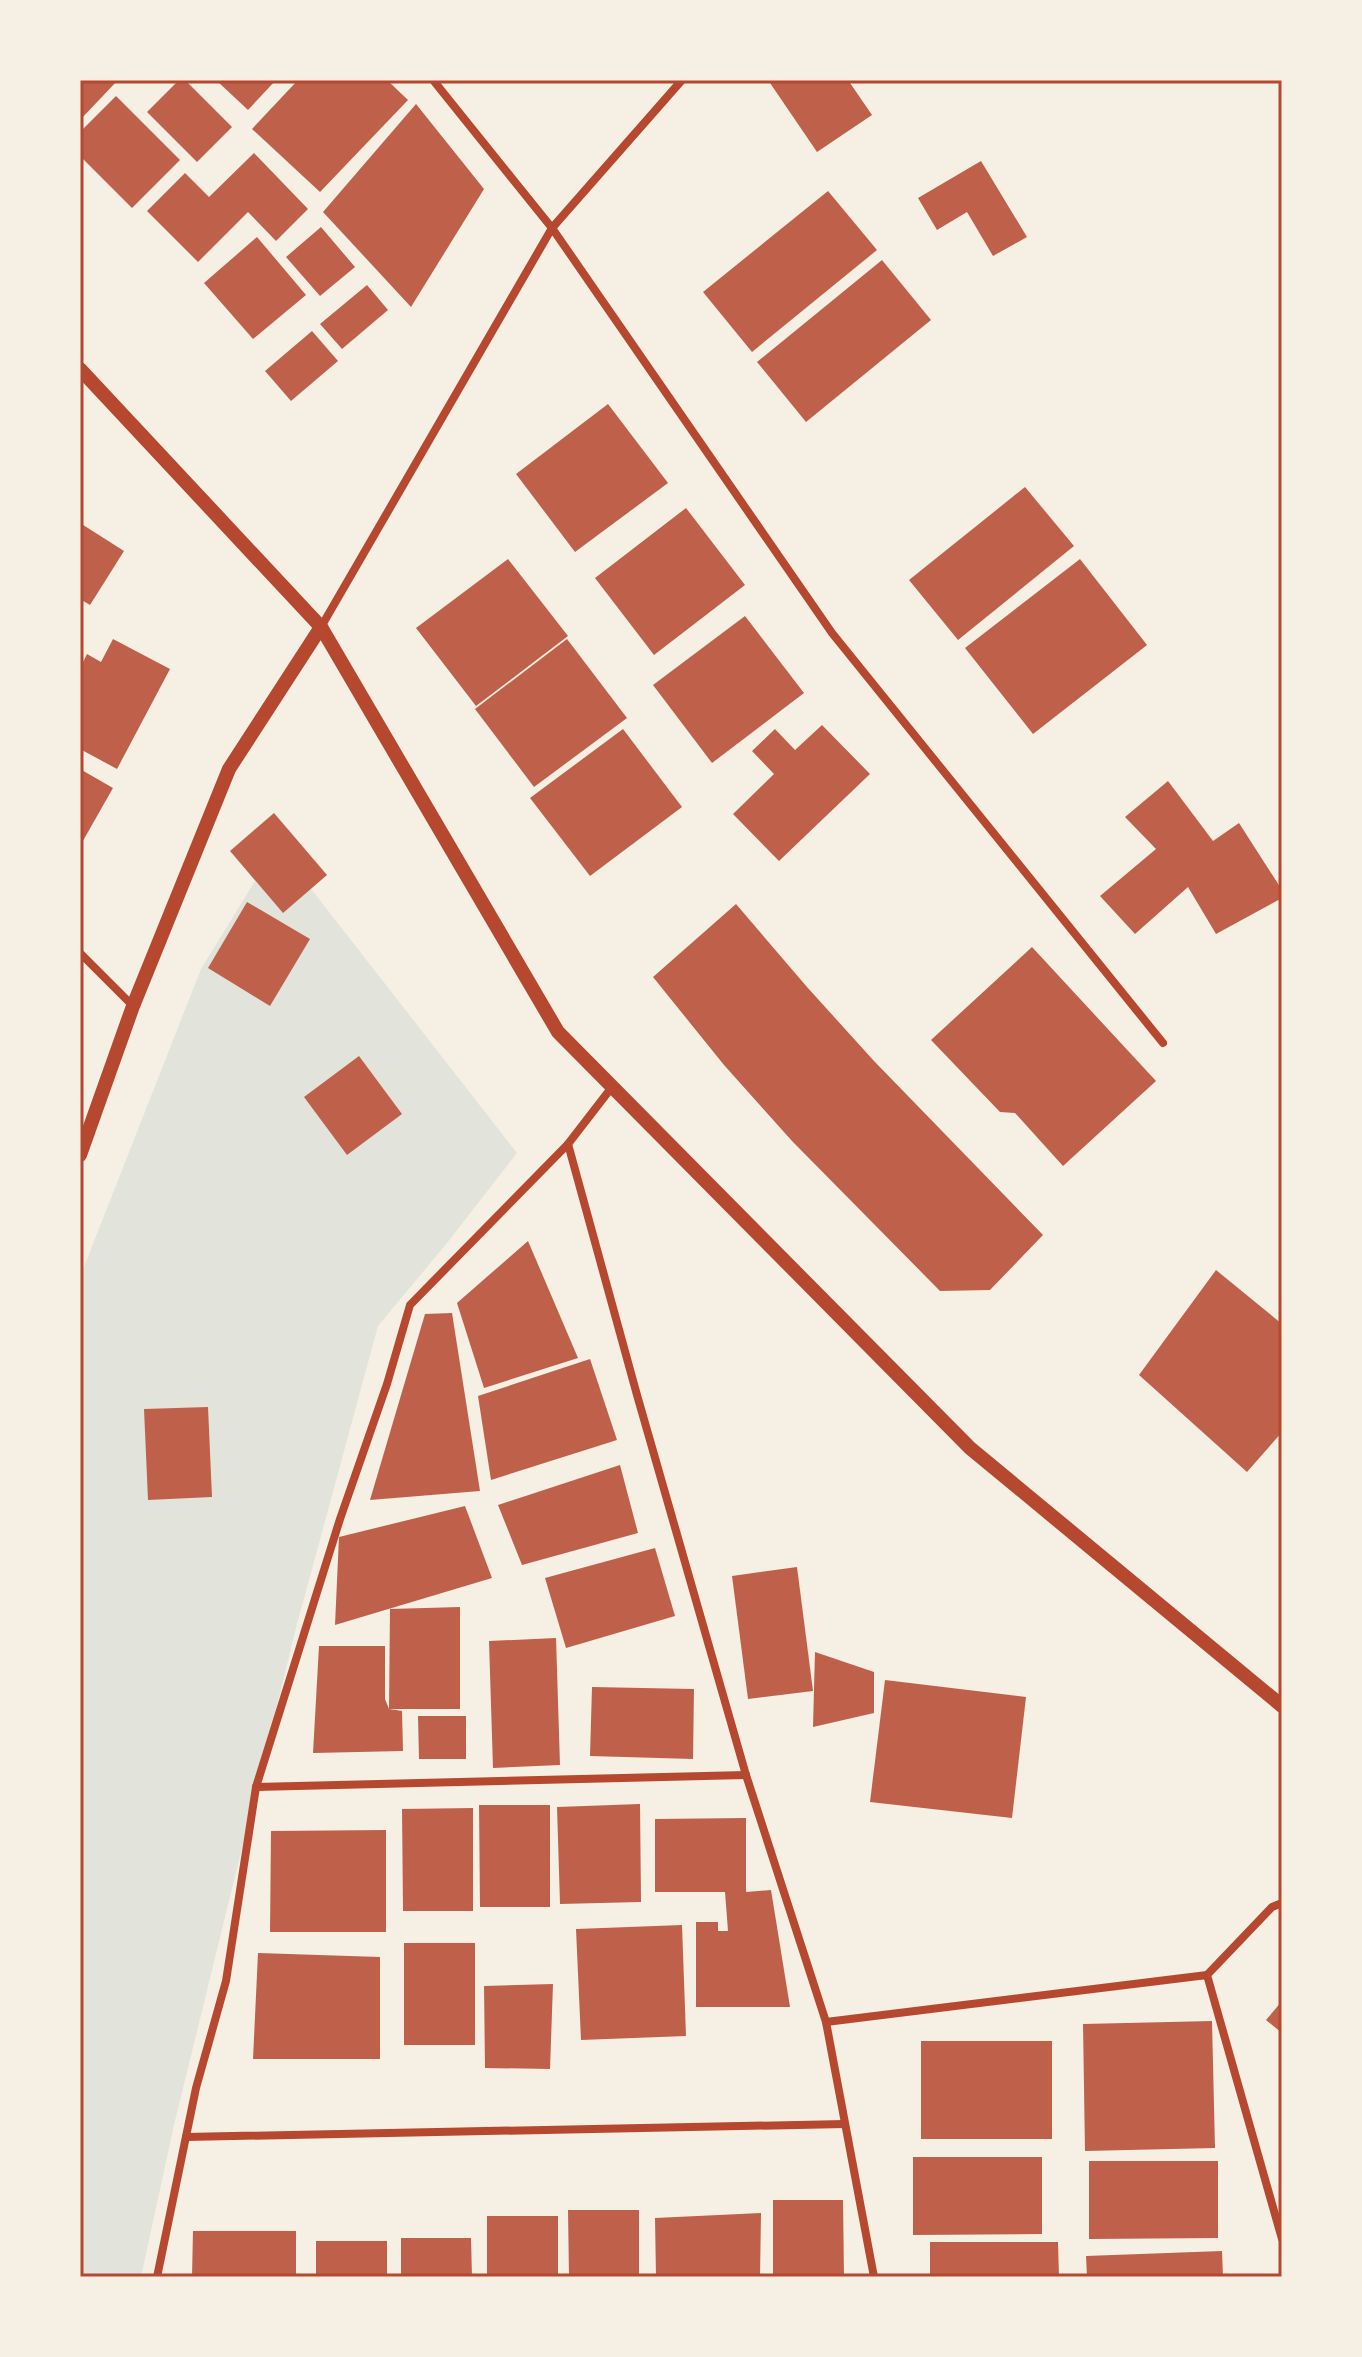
<svg xmlns="http://www.w3.org/2000/svg" width="1362" height="2357" viewBox="0 0 1362 2357" font-family="'IBM Plex Serif',serif">
  <rect width="100%" height="100%" fill="#f6efe4"/>
  <polygon fill="#e2e4dc" points="261,871 301,876 517,1153 447,1243 378,1326 296,1628 174,2125 141,2277 80,2277 80,1277 201,969"/>
  <g fill="#bf614a">
    <polygon points="80,80 118,80 80,120"/>
    <polygon points="179,80 185,80 232,127 197,162 147,112"/>
    <polygon points="216,80 276,80 248,110"/>
    <polygon points="298,80 387,80 408,100 320,192 252,129"/>
    <polygon points="768,80 848,80 872,115 817,152"/>
    <polygon points="116,96 180,160 132,208 80,156 80,132"/>
    <polygon points="416,104 484,189 411,307 323,212"/>
    <polygon points="254,153 308,209 276,241 248,212 198,262 147,211 185,173 209,197"/>
    <polygon points="981,161 1027,237 993,256 967,212 937,230 918,198"/>
    <polygon points="828,191 877,250 752,352 703,292"/>
    <polygon points="321,227 355,267 320,296 286,257"/>
    <polygon points="257,237 306,295 253,339 204,283"/>
    <polygon points="882,260 931,320 806,422 757,362"/>
    <polygon points="367,285 388,310 342,349 320,324"/>
    <polygon points="312,331 338,361 291,401 265,371"/>
    <polygon points="608,404 668,483 575,552 516,474"/>
    <polygon points="1025,487 1074,546 958,640 909,580"/>
    <polygon points="686,508 745,585 654,655 595,578"/>
    <polygon points="80,523 124,551 90,605 80,599"/>
    <polygon points="508,559 568,636 476,706 416,628"/>
    <polygon points="1080,559 1147,645 1033,734 965,648"/>
    <polygon points="745,616 804,693 712,763 653,685"/>
    <polygon points="113,639 170,669 117,769 80,749 80,705 83,699 80,698 80,668 87,654 101,662"/>
    <polygon points="567,639 627,718 534,787 475,709"/>
    <polygon points="822,725 870,774 779,861 733,814 774,774 752,751 775,729 795,750"/>
    <polygon points="623,729 682,807 590,876 530,798"/>
    <polygon points="80,769 113,788 80,846"/>
    <polygon points="1168,781 1213,841 1239,823 1282,890 1282,898 1216,934 1188,887 1135,934 1100,896 1156,849 1125,817"/>
    <polygon points="274,813 327,875 283,913 230,851"/>
    <polygon points="247,902 310,939 270,1006 208,968"/>
    <polygon points="736,904 807,987 874,1061 1043,1235 990,1290 940,1291 792,1141 724,1065 653,977"/>
    <polygon points="1032,947 1156,1081 1063,1166 1015,1113 1000,1112 931,1040"/>
    <polygon points="359,1056 402,1114 347,1155 304,1097"/>
    <polygon points="528,1241 578,1358 484,1388 457,1303"/>
    <polygon points="1216,1270 1282,1324 1282,1432 1247,1472 1139,1375"/>
    <polygon points="452,1313 480,1491 370,1500 425,1314"/>
    <polygon points="590,1359 617,1440 491,1480 478,1396"/>
    <polygon points="208,1407 212,1497 148,1500 144,1409"/>
    <polygon points="620,1465 638,1533 522,1565 498,1505"/>
    <polygon points="465,1506 492,1578 335,1625 339,1537"/>
    <polygon points="655,1548 675,1616 566,1648 545,1578"/>
    <polygon points="797,1567 813,1691 748,1699 732,1576"/>
    <polygon points="460,1607 460,1709 389,1709 390,1609"/>
    <polygon points="556,1638 560,1765 493,1768 489,1641"/>
    <polygon points="319,1646 385,1646 385,1699 389,1709 402,1711 403,1751 313,1753"/>
    <polygon points="815,1652 874,1672 874,1713 813,1727"/>
    <polygon points="885,1680 1026,1697 1012,1818 870,1802"/>
    <polygon points="592,1687 694,1689 693,1759 590,1756"/>
    <polygon points="418,1716 466,1716 466,1759 419,1759"/>
    <polygon points="640,1804 641,1902 560,1904 557,1807"/>
    <polygon points="479,1805 550,1805 550,1907 480,1907"/>
    <polygon points="473,1808 473,1911 403,1911 402,1809"/>
    <polygon points="746,1818 746,1892 771,1890 790,2007 696,2007 696,1922 718,1922 718,1931 728,1931 725,1892 655,1892 655,1819"/>
    <polygon points="386,1830 386,1932 270,1932 271,1831"/>
    <polygon points="682,1925 686,2036 581,2040 576,1929"/>
    <rect x="404" y="1943" width="71" height="102"/>
    <polygon points="258,1953 380,1957 380,2059 253,2059"/>
    <polygon points="553,1984 550,2069 485,2068 484,1986"/>
    <polygon points="1282,2001 1282,2033 1266,2020"/>
    <polygon points="1212,2021 1215,2148 1085,2151 1083,2024"/>
    <rect x="921" y="2041" width="131" height="98"/>
    <polygon points="913,2157 1042,2157 1042,2234 913,2235"/>
    <polygon points="1089,2161 1218,2161 1218,2238 1089,2239"/>
    <polygon points="773,2200 843,2200 844,2277 773,2277"/>
    <polygon points="568,2210 639,2210 639,2277 569,2277"/>
    <polygon points="761,2213 760,2277 656,2277 655,2218"/>
    <rect x="487" y="2216" width="71" height="61"/>
    <polygon points="193,2231 296,2231 296,2277 192,2277"/>
    <polygon points="401,2238 471,2238 472,2277 401,2277"/>
    <rect x="316" y="2241" width="71" height="36"/>
    <polygon points="930,2242 1058,2242 1059,2277 930,2277"/>
    <polygon points="1222,2251 1223,2277 1087,2277 1086,2256"/>
  </g>
  <g fill="none" stroke-linecap="round" stroke-linejoin="round">
    <g stroke="#b5482f" stroke-width="8">
      <polyline points="433,80 552,228 832,633 1163,1043"/>
      <polyline points="321,627 552,228 682,80"/>
      <polyline points="80,953 133,1006"/>
      <polyline points="568,1144 637,1395 746,1775 826,2022 874,2277"/>
      <polyline points="256,1787 746,1775"/>
      <polyline points="1282,1903 1272,1907 1207,1975 1282,2239"/>
      <polyline points="826,2022 1207,1975"/>
      <polyline points="186,2137 845,2124"/>
      <polyline points="157,2277 196,2088 226,1981 256,1787 340,1519 387,1384 410,1305 568,1144 612,1087"/>
    </g>
    <g stroke="#b5482f" stroke-width="14">
      <polyline points="80,369 321,627 558,1032 970,1448 1282,1706"/>
      <polyline points="80,1155 133,1006 229,769 321,627"/>
    </g>
  </g>
  <rect width="1362" height="2357" fill="none" stroke="#f6efe4" stroke-width="164"/>
  <rect x="82" y="82" width="1198" height="2193" fill="none" stroke="#b5482f" stroke-width="3"/>
</svg>
